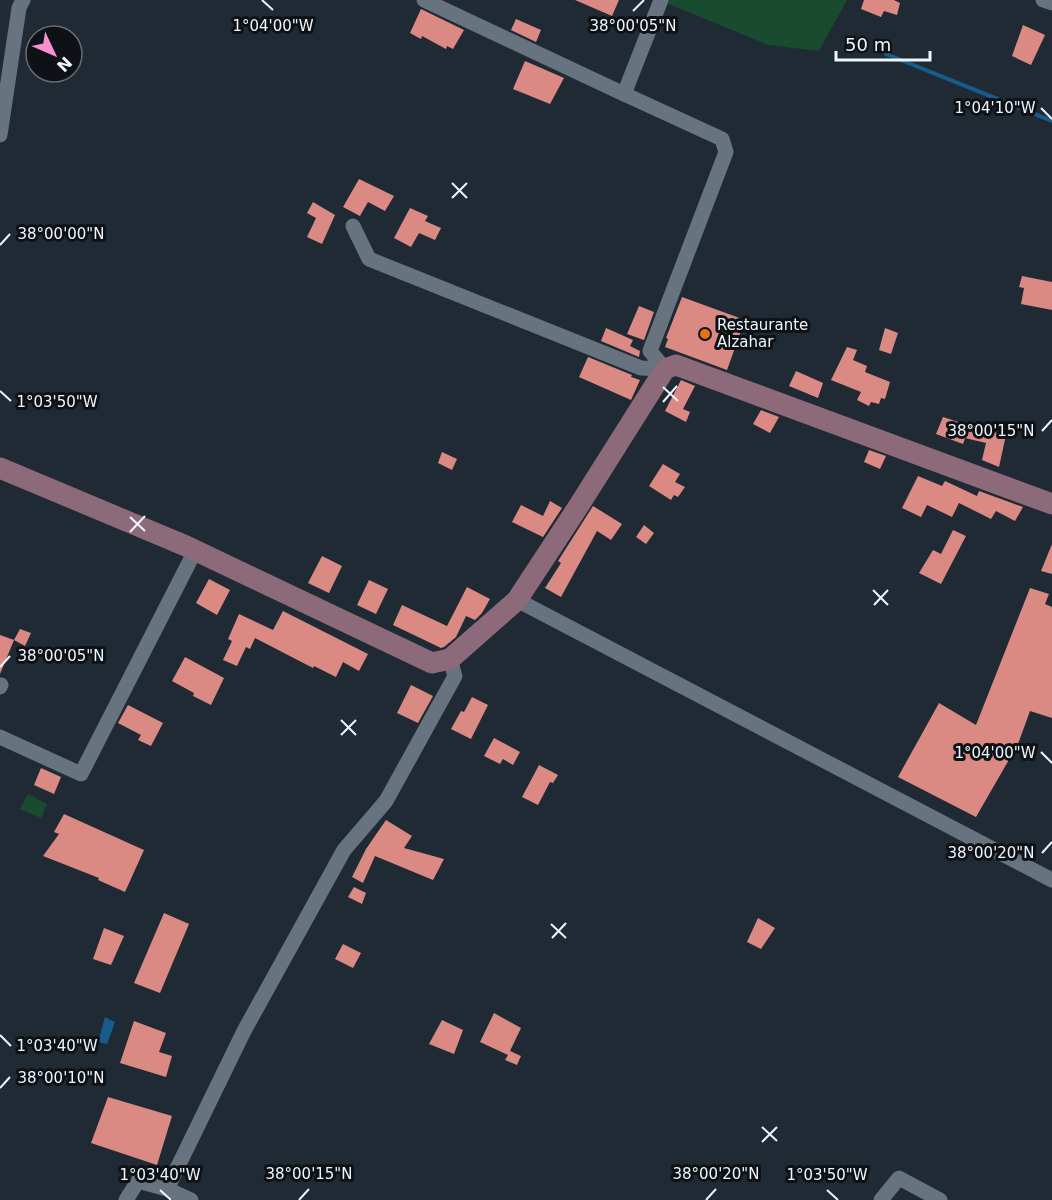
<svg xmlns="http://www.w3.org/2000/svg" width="1052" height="1200" viewBox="0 0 1052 1200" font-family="'DejaVu Sans',sans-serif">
  <rect width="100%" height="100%" fill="#202a35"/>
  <g fill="#184b30">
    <polygon points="659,0 847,0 819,51 768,45"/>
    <polygon points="28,794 47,804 41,818 20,809"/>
  </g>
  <polygon fill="#165d8c" points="105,1017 115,1022 107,1044 98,1042"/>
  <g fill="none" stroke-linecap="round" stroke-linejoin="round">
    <polyline stroke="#165d8c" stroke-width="4" points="886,54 1052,121"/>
  </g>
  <g fill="#db8983">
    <polygon points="575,0 619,0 612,16"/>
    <polygon points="864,0 894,0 900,3 897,15 884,11 881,17 861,9"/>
    <polygon points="421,9 464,30 453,49 447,46 446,49 422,36 421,39 410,33"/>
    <polygon points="516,19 541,30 536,42 511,30"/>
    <polygon points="1023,25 1045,35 1031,65 1012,56"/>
    <polygon points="525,61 564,78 550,104 513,89"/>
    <polygon points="359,179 394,196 385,211 368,202 360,216 343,207"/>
    <polygon points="313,202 335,215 322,244 307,237 316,218 307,213"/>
    <polygon points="410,208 428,216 425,221 441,228 435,240 419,233 411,247 394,238"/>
    <polygon points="1022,276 1052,282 1052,310 1021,304 1024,288 1019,287"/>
    <polygon points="682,297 745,320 727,370 665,347 668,339 666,338"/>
    <polygon points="639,306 654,312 644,340 627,334"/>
    <polygon points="606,328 633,340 630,346 640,351 639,357 601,341"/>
    <polygon points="885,328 898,333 891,354 879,350"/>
    <polygon points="847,347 857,350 853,360 867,366 865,372 890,382 885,399 881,398 879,404 871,402 869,406 857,400 861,392 831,380"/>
    <polygon points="588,357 632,375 631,377 640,380 631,400 579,377"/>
    <polygon points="796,371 823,383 818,398 789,386"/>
    <polygon points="681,380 695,386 683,409 690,412 686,422 665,411"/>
    <polygon points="761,410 779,417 770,433 753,424"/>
    <polygon points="943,417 980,429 1006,435 999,467 982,460 986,443 965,438 963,444 936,434"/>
    <polygon points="869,450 886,456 880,469 864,462"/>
    <polygon points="442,452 457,459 452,470 438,463"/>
    <polygon points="663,464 680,474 675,482 685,487 678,497 674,495 671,500 649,486"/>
    <polygon points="918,476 942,486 945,481 977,496 979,491 1023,507 1015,521 996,511 991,519 959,503 952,517 927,505 921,517 902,508"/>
    <polygon points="550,501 562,508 543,537 512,522 521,505 543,516"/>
    <polygon points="593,506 622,524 611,540 597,531 561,597 545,588 561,563 558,561"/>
    <polygon points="644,525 654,533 646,544 636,537"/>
    <polygon points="953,530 966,536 941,584 919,573 933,550 941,554"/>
    <polygon points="1052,544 1052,574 1041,571"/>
    <polygon points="322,556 342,566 329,593 308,583"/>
    <polygon points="209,579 230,590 217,615 196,603"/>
    <polygon points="369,580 388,589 376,614 357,605"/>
    <polygon points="467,587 490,599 482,613 475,620 466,616 456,637 444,647 441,648 393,625 402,605 447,626"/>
    <polygon points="1030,588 1049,594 1045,604 1052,607 1052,718 1030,711 1018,744 976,817 898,777 939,703 976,725"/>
    <polygon points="283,611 368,654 359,671 343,662 336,677 314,666 313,668 255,638 250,649 246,647 237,666 223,660 232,641 228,639 239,614 273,630"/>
    <polygon points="20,629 31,633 25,646 14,640"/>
    <polygon points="0,635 14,640 0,674"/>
    <polygon points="185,657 224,678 211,705 193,696 194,693 172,681"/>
    <polygon points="411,685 433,696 418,723 397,713"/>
    <polygon points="472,697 488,705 471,739 451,729 461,711 464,712"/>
    <polygon points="128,705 163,723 151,746 138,740 141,735 118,723"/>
    <polygon points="494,738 520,752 513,765 503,759 500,764 484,756"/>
    <polygon points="539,765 558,775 553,783 550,782 538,805 522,797"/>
    <polygon points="41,768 61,777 54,794 34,785"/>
    <polygon points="64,814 144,850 125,892 98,880 99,878 43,856 59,834 54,832"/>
    <polygon points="386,820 412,836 404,848 444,859 433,880 375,856 363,883 352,877 366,849"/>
    <polygon points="354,887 366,893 362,904 348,897"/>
    <polygon points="164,913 189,924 160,993 134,983"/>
    <polygon points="758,918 775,928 761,949 747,942"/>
    <polygon points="104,928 124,936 111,965 93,959"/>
    <polygon points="343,944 361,953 353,968 335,959"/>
    <polygon points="494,1013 521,1028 510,1051 521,1056 517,1065 505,1060 508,1055 480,1042"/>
    <polygon points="442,1020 463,1030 454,1054 429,1044"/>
    <polygon points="134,1021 166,1033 159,1052 172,1056 166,1077 120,1063"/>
    <polygon points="108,1097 172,1116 157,1165 91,1143"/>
  </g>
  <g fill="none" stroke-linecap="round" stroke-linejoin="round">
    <g stroke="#67737f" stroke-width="15">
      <polyline points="424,0 624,94"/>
      <polyline points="1043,0 1052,3"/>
      <polyline points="0,135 19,8 23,0"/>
      <polyline points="353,226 369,259 641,368 665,369 650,351 726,152 722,139 624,94 661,0"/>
      <polyline points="517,600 1052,880"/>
      <polyline points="0,687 1,685"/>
      <polyline points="0,737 81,774 195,551"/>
      <polyline points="167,1189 191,1200"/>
      <polyline points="126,1200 138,1181 167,1189 244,1031 344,850 386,801 455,676 450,659"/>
      <polyline points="881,1200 899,1178 940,1200"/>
    </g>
    <polyline stroke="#8c6a7a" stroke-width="21" points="0,468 186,546 432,663 450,659 517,600 578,507 665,369 676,365 1052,504"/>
  </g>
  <path fill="none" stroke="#eef5fc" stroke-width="2" d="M262,0L273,10M633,11L644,0M1041,108L1052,119M452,183L467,198M452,198L467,183M0,245L10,234M663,387L678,401M0,391L11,401M663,402L677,386M1042,431L1052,420M130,517L145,531M130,532L145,516M873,590L888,605M874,605L888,590M0,667L10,656M341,720L356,735M341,735L356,720M1041,752L1052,763M1042,853L1052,842M551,924L566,938M552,938L566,923M0,1035L11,1046M0,1088L10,1077M762,1127L777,1141M762,1142L777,1127M160,1190L171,1200M827,1190L838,1200M299,1200L309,1189M706,1200L716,1189"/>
  <circle fill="#e8710a" stroke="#0e1217" stroke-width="2" cx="705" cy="334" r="6"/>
  <g text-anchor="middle" stroke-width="6" stroke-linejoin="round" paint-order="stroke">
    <g font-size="15" fill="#eef5fc" stroke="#0e1217" text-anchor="start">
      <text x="717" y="330">Restaurante<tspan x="717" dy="17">Alzahar</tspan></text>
    </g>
  </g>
  <g font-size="15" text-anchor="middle" fill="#eef5fc" stroke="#0e1217" stroke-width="6" stroke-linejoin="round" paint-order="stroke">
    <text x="273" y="31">1°04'00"W</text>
    <text x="633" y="31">38°00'05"N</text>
    <text x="995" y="113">1°04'10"W</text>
    <text x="61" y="239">38°00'00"N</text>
    <text x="57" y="407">1°03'50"W</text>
    <text x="991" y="436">38°00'15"N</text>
    <text x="61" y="661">38°00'05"N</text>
    <text x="995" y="758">1°04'00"W</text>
    <text x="991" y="858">38°00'20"N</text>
    <text x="57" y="1051">1°03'40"W</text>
    <text x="61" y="1083">38°00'10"N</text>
    <text x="309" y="1179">38°00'15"N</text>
    <text x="716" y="1179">38°00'20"N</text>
    <text x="160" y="1180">1°03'40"W</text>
    <text x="827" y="1180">1°03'50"W</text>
  </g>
  <g transform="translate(54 54) rotate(134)"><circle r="28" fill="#0e1217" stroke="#686d73" stroke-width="1.5"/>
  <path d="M0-4.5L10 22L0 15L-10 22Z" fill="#f690d0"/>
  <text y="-9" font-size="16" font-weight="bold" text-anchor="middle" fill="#eef5fc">N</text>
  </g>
  <path d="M836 51v9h94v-9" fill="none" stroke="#eef5fc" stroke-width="3"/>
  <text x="845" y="51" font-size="18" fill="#eef5fc" stroke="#0e1217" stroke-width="4.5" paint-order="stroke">50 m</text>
</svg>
